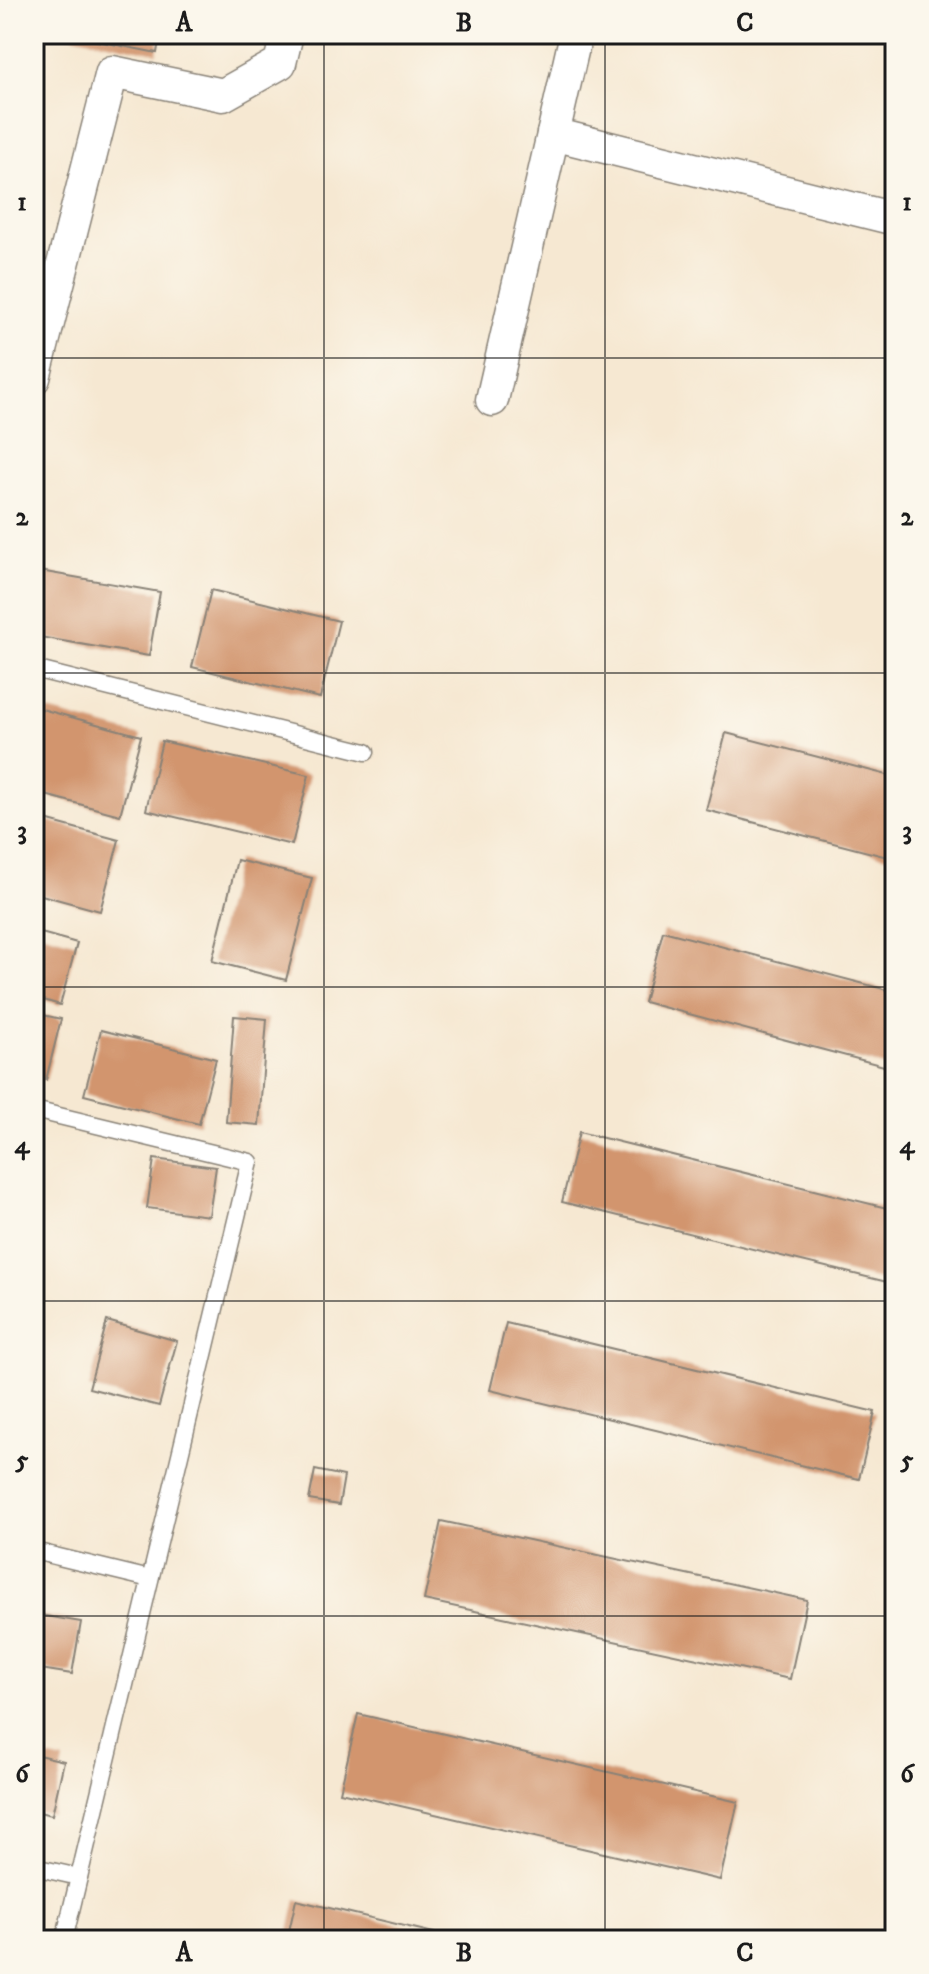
<svg xmlns="http://www.w3.org/2000/svg" width="929" height="1974" viewBox="0 0 929 1974" font-family="'IM FELL DW Pica',serif">
  <rect width="100%" height="100%" fill="#fbf7ec"/>
  <filter id="ink" filterUnits="userSpaceOnUse"><feTurbulence type="fractalNoise" baseFrequency=".0125" numOctaves="2"/><feDisplacementMap in="SourceGraphic" scale="16" xChannelSelector="R" yChannelSelector="G"/><feConvolveMatrix kernelMatrix="1 2 1 2 8 2 1 2 1" color-interpolation-filters="sRGB"/></filter>
  <filter id="wash" filterUnits="userSpaceOnUse"><feTurbulence type="fractalNoise" baseFrequency=".006" numOctaves="4" result="noise"/><feDisplacementMap in="SourceGraphic" scale="32" xChannelSelector="R" yChannelSelector="G"/><feGaussianBlur stdDeviation="1.8" result="paint"/><feColorMatrix in="noise" values="0 0 0 0 0 0 0 0 0 0 0 0 0 0 0 0 0 1.4 0 .05"/><feComposite in="paint" operator="in"/></filter>
  <g filter="url(#wash)">
    <rect width="100%" height="100%" fill="#f6e8d2"/>
    <g id="blocks">
      <g fill="#d2956e">
        <polygon points="63,34 160,34 157,53"/>
        <polygon points="34,570 160,592 149,656 34,636"/>
        <polygon points="211,590 339,621 320,698 192,667"/>
        <polygon points="34,707 141,736 120,815 34,792"/>
        <polygon points="726,733 895,777 895,859 706,810"/>
        <polygon points="162,741 309,775 292,845 146,810"/>
        <polygon points="34,817 119,840 100,911 34,893"/>
        <polygon points="237,860 312,878 286,980 212,961"/>
        <polygon points="34,931 77,943 60,1005 34,997"/>
        <polygon points="663,931 895,992 895,1069 644,1002"/>
        <polygon points="34,1013 61,1019 46,1080 34,1077"/>
        <polygon points="234,1016 267,1019 259,1125 226,1122"/>
        <polygon points="101,1030 216,1059 199,1124 84,1095"/>
        <polygon points="579,1132 895,1210 895,1284 562,1202"/>
        <polygon points="154,1159 216,1167 209,1216 147,1208"/>
        <polygon points="107,1321 177,1341 159,1406 89,1388"/>
        <polygon points="506,1323 875,1412 859,1479 490,1390"/>
        <polygon points="315,1470 344,1476 339,1505 309,1500"/>
        <polygon points="441,1521 807,1600 790,1679 424,1600"/>
        <polygon points="40,1615 81,1622 72,1674 34,1668"/>
        <polygon points="358,1714 738,1802 720,1880 340,1792"/>
        <polygon points="34,1754 64,1761 52,1815 34,1811"/>
        <polygon points="296,1900 459,1939 459,1940 287,1940"/>
      </g>
    </g>
  </g>
  <g filter="url(#ink)">
    <use href="#blocks" fill-opacity="0" stroke="#898277" stroke-width="2"/>
    <g fill="none" stroke-linecap="round" stroke-linejoin="round">
      <g stroke="#898277" stroke-width="19">
        <g id="lane">
          <polyline points="34,669 366,752"/>
          <polyline points="34,1110 250,1162 64,1940"/>
          <polyline points="34,1551 150,1579"/>
          <polyline points="34,1867 79,1877"/>
        </g>
      </g>
      <g stroke="#898277" stroke-width="35">
        <g id="street">
          <polyline points="553,134 895,219"/>
          <polyline points="34,378 112,72 223,95 280,63 287,34"/>
          <polyline points="492,400 576,34"/>
        </g>
      </g>
      <use href="#lane" stroke="#fff" stroke-width="16"/>
      <use href="#street" stroke="#fff" stroke-width="32"/>
    </g>
  </g>
  <path fill="none" stroke="#1c1c1c" stroke-width="2" stroke-opacity="0.55" d="M324,34V1940M605,34V1940M34,358H895M34,673H895M34,987H895M34,1301H895M34,1616H895"/>
  <rect width="929" height="1974" fill="none" stroke="#fbf7ec" stroke-width="88"/>
  <rect x="44" y="44" width="841" height="1886" fill="none" stroke="#1c1c1c" stroke-width="3"/>
  <g font-size="26" text-anchor="middle" font-weight="bold" fill="#1c1c1c">
    <text x="184" y="31">A</text>
    <text x="464" y="31">B</text>
    <text x="745" y="31">C</text>
    <text x="22" y="210">1</text>
    <text x="907" y="210">1</text>
    <text x="22" y="525">2</text>
    <text x="907" y="525">2</text>
    <text x="22" y="839">3</text>
    <text x="907" y="839">3</text>
    <text x="22" y="1153">4</text>
    <text x="907" y="1153">4</text>
    <text x="22" y="1468">5</text>
    <text x="907" y="1468">5</text>
    <text x="22" y="1782">6</text>
    <text x="907" y="1782">6</text>
    <text x="184" y="1961">A</text>
    <text x="464" y="1961">B</text>
    <text x="745" y="1961">C</text>
  </g>
</svg>
